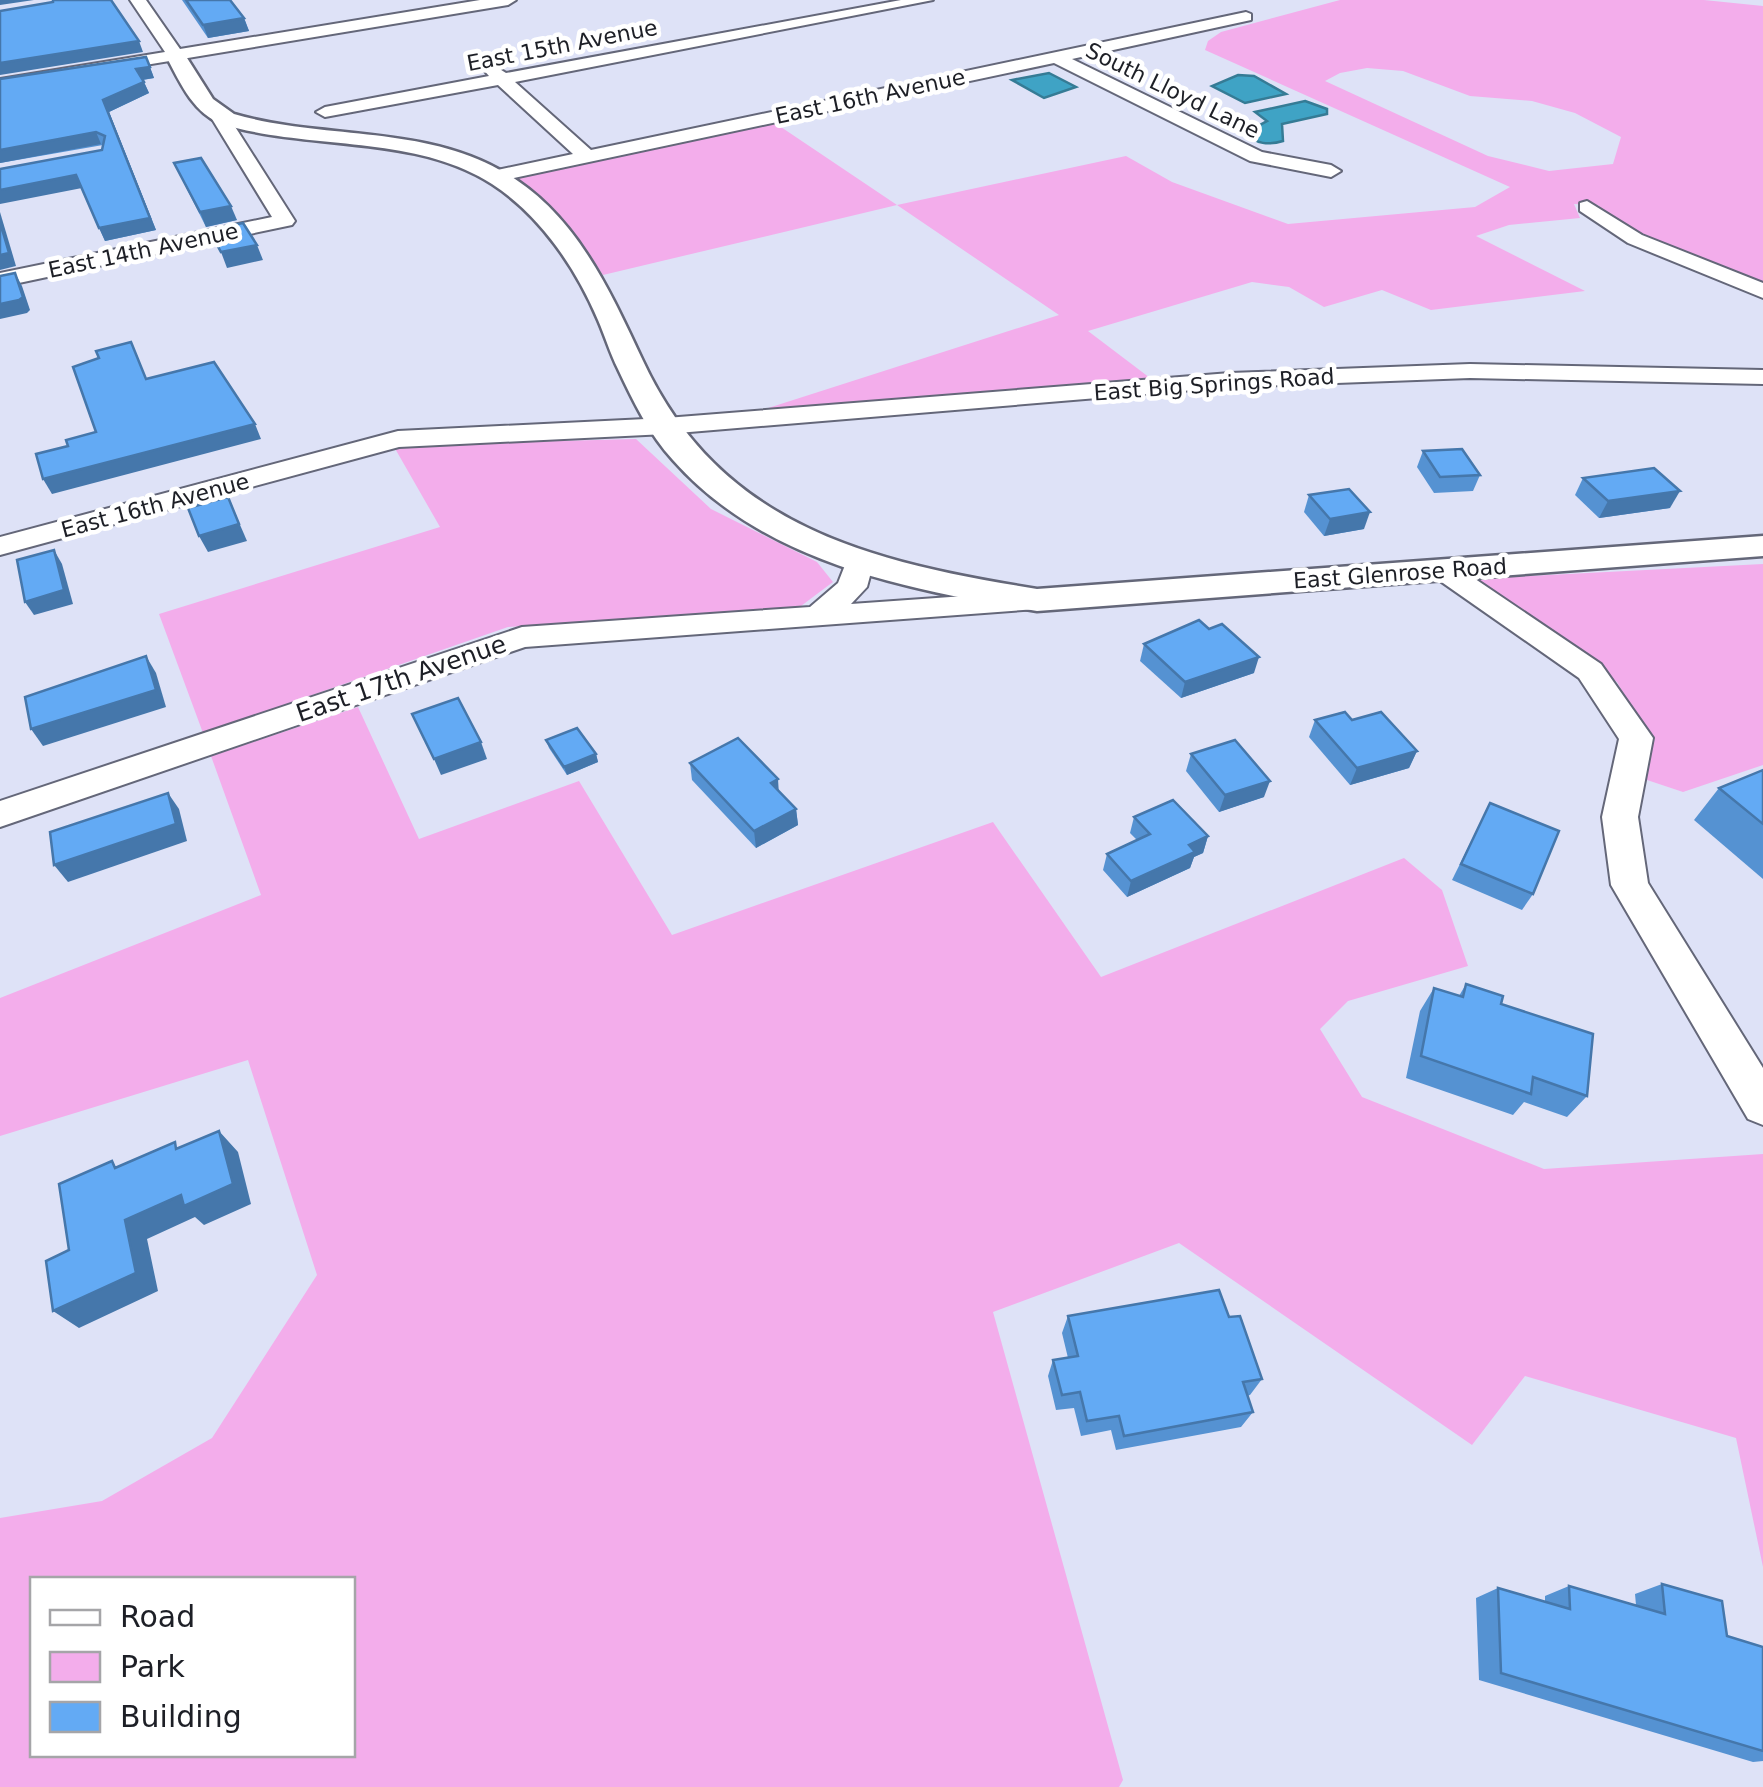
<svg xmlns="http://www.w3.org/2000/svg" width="1763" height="1787" viewBox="0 0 1763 1787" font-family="'DejaVu Sans',sans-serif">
  <rect width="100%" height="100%" fill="#dee2f7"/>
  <g fill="#f3adeb" fill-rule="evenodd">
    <path d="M1340,0H1704L1763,6V286C1716,267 1629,244 1598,205L1574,204L1580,218L1509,225L1476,236L1585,291L1431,310L1382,290L1324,307L1289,287L1252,282L1088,331L1154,381L759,411L1059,315L897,205L603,275L571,230L516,183L521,176L772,121L897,205L1126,156L1172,182L1288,224L1475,207L1510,187L1205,50L1208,41L1221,32ZM1367,68L1403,71L1470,96L1532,101L1575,113L1621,137L1613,164L1549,171L1488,156L1325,81L1340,73Z"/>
    <polygon points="636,439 711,509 817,562 833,582 797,609 508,627 203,733 159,614 440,527 393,445"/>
    <polygon points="1763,564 1763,765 1683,792 1644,779 1651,742 1617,682 1472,579"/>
    <path d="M358,707L419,839L579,781L672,935L993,822L1101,977L1404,858L1442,890L1468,966L1348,1001L1320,1029L1362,1097L1544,1169L1763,1154V1567L1736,1438L1525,1376L1472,1445L1179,1243L993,1312L1123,1780L1119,1787H0V1518L102,1501L212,1438L317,1275L248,1060L0,1136V998L261,895L211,756ZM32,1580H352V1754H32Z"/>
  </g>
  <g fill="#3fa3c5" stroke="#357b95" stroke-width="2.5">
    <polygon points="1049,73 1076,87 1044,98 1012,80"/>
    <polygon points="1238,75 1254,76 1286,94 1245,103 1212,86"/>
    <path d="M1305,101L1327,109V114L1282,124L1283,141C1270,145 1254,145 1247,132L1267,121L1255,112Z"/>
  </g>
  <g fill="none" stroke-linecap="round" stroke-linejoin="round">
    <g stroke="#646779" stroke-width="4">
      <g id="minor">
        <polygon points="130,0 146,0 180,49 480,0 516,0 508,5 0,89 0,79 165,52"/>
        <polygon points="901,0 933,0 515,82 591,150 1246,12 1251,14 1251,20 1072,59 1262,152 1331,165 1341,171 1331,177 1250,161 1054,63 495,182 488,180 488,172 573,154 498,85 325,117 316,112 325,107 489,76 482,68 490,63 506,73"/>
        <polygon points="218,109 227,114 295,221 292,225 0,287 0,273 272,217 209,114"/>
        <polygon points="1587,201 1642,235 1763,283 1763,298 1628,243 1580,211 1580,203"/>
        <polygon points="1470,364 1763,370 1763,384 1470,378 1230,387 666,434 399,447 0,555 0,537 398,431 666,418 1230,373"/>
        <polygon points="859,552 869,555 874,561 867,587 851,604 1037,591 1048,593 1052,600 1048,607 1037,609 525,647 0,827 0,801 522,627 810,607 838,583 849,555"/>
        <polygon points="1443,561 1453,564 1601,664 1653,738 1638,817 1648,883 1763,1068 1763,1125 1748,1119 1611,885 1602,817 1619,739 1579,678 1433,576 1428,570 1433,564"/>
      </g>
    </g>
    <g stroke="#646779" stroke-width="5">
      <path id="tertiary" d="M175,48L182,50L213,99L234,114C322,140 426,124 507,174C577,216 610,291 643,361C721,528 871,562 1037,589L1763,536V556L1037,611C908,590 764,563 673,460C649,434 633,401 618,369C610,353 605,336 598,320C576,268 540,215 492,184C413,133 305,151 219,123C191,110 179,80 165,54Z"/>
    </g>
    <use href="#minor" fill="#fff" fill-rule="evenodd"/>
    <use href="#tertiary" fill="#fff" fill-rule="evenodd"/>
  </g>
  <g fill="#5592d2">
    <polygon points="182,0 230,0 244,18 249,31 208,38"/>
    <polygon points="146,57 154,78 143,80 149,93 109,112 156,230 105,241 82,188 102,150 103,145 0,163 0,79"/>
    <polygon points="174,163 237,220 206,227"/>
    <polygon points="1423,451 1480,475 1473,491 1434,493 1417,467"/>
    <polygon points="1583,478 1670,508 1599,518 1575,495"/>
    <polygon points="1309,495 1364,529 1324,536 1304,512"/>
    <polygon points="1209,629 1254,673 1181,698 1140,661 1144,644"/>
    <polygon points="1315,720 1417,751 1409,768 1350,785 1309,737"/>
    <polygon points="546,740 596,754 598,762 567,775 549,748"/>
    <polygon points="1191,754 1264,797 1219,812 1186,771"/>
    <polygon points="690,763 779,791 796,809 798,825 756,848 692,780"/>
    <polygon points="1763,770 1763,879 1694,820 1719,788"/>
    <polygon points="1490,803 1533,894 1522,910 1452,880"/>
    <polygon points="1134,817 1208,836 1203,853 1194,857 1190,868 1127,897 1103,870 1107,854 1137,840 1130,833"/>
    <polygon points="1466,984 1501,1004 1587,1096 1567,1117 1524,1102 1513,1115 1406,1078 1420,1011 1434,988 1459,996"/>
    <polygon points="1068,1316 1229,1317 1262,1379 1250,1395 1247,1396 1253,1412 1241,1427 1116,1450 1111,1430 1081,1436 1074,1408 1056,1410 1048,1376 1053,1360 1068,1358 1062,1333"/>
    <polygon points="1662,1584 1727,1636 1763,1647 1763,1761 1753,1762 1479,1680 1476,1598 1498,1588 1545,1602 1545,1596 1569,1586 1636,1605 1635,1594"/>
  </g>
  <g fill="#4577ab">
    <polygon points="0,0 34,0 0,5"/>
    <polygon points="244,18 249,31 208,38 203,25"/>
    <polygon points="139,41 143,52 0,75 0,63"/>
    <polygon points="150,67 154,78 141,80 136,69"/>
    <polygon points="144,82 149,93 109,112 156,230 105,241 99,228 150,218 103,100"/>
    <polygon points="96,132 101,144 0,163 0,150"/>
    <polygon points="76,175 82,188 0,204 0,190"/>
    <polygon points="231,206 237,220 206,227 200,212"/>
    <polygon points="0,212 16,266 0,270"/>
    <polygon points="257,245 263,260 227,268 221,252"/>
    <polygon points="15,273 22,286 30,310 27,313 0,319 0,304"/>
    <polygon points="255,424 261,439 52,494 43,479"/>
    <polygon points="1680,491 1670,508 1599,518 1608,501"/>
    <polygon points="228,497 247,541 208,552 199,536"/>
    <polygon points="1370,512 1364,529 1324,536 1330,519"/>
    <polygon points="54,550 62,564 73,604 34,615 25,602"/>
    <polygon points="146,656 156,673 166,707 43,746 31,729"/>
    <polygon points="1259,657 1254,673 1181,698 1185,682"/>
    <polygon points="481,742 487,759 441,775 434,759"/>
    <polygon points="1417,751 1409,768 1350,785 1357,768"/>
    <polygon points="596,754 598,762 567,775 564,767"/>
    <polygon points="778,779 779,795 771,783"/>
    <polygon points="1270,781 1264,797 1219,812 1225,795"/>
    <polygon points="168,793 179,809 187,841 68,882 54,865"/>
    <polygon points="796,809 798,825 756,848 754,831"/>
    <polygon points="1208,836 1203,853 1194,857 1190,868 1127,897 1131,881 1189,845"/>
    <polygon points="219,1131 238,1152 251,1204 204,1225 195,1217 147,1239 158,1291 79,1328 53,1311 125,1220"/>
  </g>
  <g fill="#63aaf4" stroke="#4577ab" stroke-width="2.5">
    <polygon points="53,0 111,0 139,41 0,63 0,11 53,2"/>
    <polygon points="186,0 230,0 244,18 203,25"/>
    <polygon points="146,57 150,67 136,69 144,82 103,100 150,218 99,228 76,175 0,190 0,169 102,150 105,136 96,132 0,150 0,79"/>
    <polygon points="201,158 231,206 200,212 174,163"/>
    <polygon points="0,222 9,253 0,255"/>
    <polygon points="243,223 257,245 221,252 209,230"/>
    <polygon points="15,273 23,297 19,300 0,304 0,276"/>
    <polygon points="131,342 146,379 214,362 255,424 43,479 36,454 68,446 66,440 96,432 73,367 99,358 96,351"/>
    <polygon points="1462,449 1480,475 1440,477 1423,451"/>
    <polygon points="1654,468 1680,491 1608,501 1583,478"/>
    <polygon points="1349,489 1370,512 1330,519 1309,495"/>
    <polygon points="228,497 239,524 199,536 188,508"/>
    <polygon points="54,550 64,590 25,602 17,560"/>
    <polygon points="1199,620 1209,629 1222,624 1259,657 1185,682 1144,644"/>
    <polygon points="146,656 156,690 31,729 25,697"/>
    <polygon points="458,698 481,742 434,759 412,714"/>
    <polygon points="1345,712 1352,720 1381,712 1417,751 1357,768 1315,720"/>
    <polygon points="577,728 596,754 564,767 546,740"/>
    <polygon points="738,738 778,779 771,783 796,809 754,831 690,763"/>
    <polygon points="1235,740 1270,781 1225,795 1191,754"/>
    <polygon points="1763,770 1763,824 1719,788"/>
    <polygon points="168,793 176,824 54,865 50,832"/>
    <polygon points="1173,800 1208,836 1189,845 1195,852 1131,881 1107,854 1150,834 1134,817"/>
    <polygon points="1490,803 1559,831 1533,894 1461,864"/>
    <polygon points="1466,984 1503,996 1501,1004 1593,1034 1587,1096 1533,1077 1531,1094 1421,1056 1434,988 1463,997"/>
    <polygon points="219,1131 233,1184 184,1206 181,1195 125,1220 136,1273 53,1311 46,1261 69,1250 59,1184 112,1161 115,1168 175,1142 176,1149"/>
    <polygon points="1219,1290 1229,1317 1240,1316 1262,1379 1243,1382 1253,1412 1124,1436 1119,1416 1087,1421 1080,1392 1062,1395 1053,1360 1078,1356 1068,1316"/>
    <polygon points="1662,1584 1722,1601 1727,1636 1763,1647 1763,1751 1501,1673 1498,1588 1570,1609 1569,1586 1665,1614"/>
  </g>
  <g text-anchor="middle" stroke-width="9" stroke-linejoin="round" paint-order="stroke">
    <g font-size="22" fill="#1d1f26" stroke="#fff">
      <text transform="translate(562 45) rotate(-11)" y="8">East 15th Avenue</text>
      <text transform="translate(1173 90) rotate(26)" y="8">South Lloyd Lane</text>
      <text transform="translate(870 96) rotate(-12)" y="8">East 16th Avenue</text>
      <text transform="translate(143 250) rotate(-12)" y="8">East 14th Avenue</text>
      <text transform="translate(1214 384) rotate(-4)" y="8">East Big Springs Road</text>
      <text transform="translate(155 505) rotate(-15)" y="8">East 16th Avenue</text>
      <text transform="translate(1400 573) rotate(-4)" y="8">East Glenrose Road</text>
    </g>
    <g font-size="25" fill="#1d1f26" stroke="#fff">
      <text transform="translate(401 678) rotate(-19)" y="9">East 17th Avenue</text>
    </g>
  </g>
  <rect x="30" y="1577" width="325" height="180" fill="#ffffff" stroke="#a5a5a8" stroke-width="2.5"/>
  <rect x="50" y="1610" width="50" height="15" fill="#ffffff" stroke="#a5a5a8" stroke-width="2.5"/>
  <text x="120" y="1627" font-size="30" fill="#1d1f26">Road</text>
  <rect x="50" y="1652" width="50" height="30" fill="#f3adeb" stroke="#a5a5a8" stroke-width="2.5"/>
  <text x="120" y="1677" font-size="30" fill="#1d1f26">Park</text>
  <rect x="50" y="1702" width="50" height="30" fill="#63aaf4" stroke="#a5a5a8" stroke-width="2.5"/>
  <text x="120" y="1727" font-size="30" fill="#1d1f26">Building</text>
</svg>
